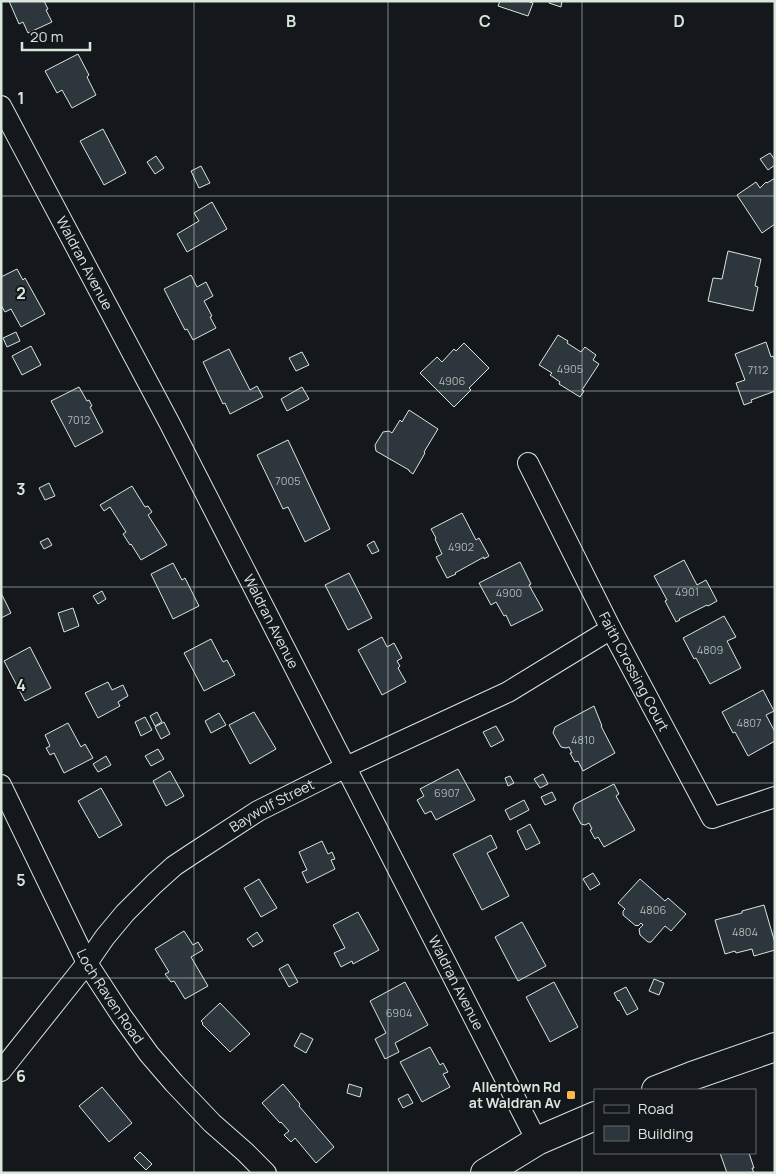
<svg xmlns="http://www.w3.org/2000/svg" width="776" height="1174" viewBox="0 0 776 1174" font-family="Manrope,sans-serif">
  <rect width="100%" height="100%" fill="#14181c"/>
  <g fill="#2c363c" stroke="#d8e6dc">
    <polygon points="9,1 44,1 48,9 46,10 52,22 28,33 23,22 19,24"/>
    <polygon points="500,1 527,1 533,3 528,16 498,6"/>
    <polygon points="550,1 562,1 561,7 549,3"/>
    <polygon points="78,54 89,75 87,77 96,95 72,108 62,90 57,93 45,71"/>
    <polygon points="103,129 126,173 104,185 80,141"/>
    <polygon points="770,153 775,160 775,165 768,170 760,159"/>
    <polygon points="156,156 164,168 155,174 147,162"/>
    <polygon points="201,166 210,183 199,188 191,171"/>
    <polygon points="775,178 775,224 762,233 737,195 756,182 760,188 766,182 767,183"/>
    <polygon points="212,202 227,229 187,252 177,234 199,221 194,213"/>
    <polygon points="728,251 761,259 755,286 758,287 753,311 708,301 713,278 722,279"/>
    <polygon points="17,269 23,280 25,278 45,314 21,327 11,309 5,312 1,305 1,277"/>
    <polygon points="191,275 197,287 206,282 213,296 204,301 212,316 210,317 216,328 193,340 187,329 185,330 164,289"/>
    <polygon points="16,332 20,341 7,347 3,338"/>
    <polygon points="558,335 568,341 567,343 581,352 585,347 596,355 593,360 599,364 582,390 584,391 580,397 559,384 560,382 550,375 552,373 539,365"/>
    <polygon points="766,342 771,357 773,356 775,360 775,391 751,400 752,402 744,405 736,383 745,380 735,354"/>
    <polygon points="464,343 489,368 469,388 471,390 454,407 420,373 437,357 442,362 454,349 456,351"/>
    <polygon points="31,346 41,365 22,375 12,356"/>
    <polygon points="229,349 250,390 257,386 263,397 230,414 225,403 223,404 203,362"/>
    <polygon points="302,352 309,365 296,371 289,358"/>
    <polygon points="79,387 87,401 89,400 92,406 90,407 103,432 75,447 51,401"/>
    <polygon points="302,387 309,399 287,411 281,399"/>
    <polygon points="409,410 438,429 424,452 425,453 413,474 409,471 409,470 376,451 375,445 383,432 389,431 392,433 400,420 402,422"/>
    <polygon points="288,440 330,529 305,542 288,507 283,509 257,455"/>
    <polygon points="49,483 55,496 45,500 39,488"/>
    <polygon points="132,486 145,507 148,506 152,512 148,515 167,545 141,560 131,544 130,545 123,534 126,532 110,507 104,511 100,505"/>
    <polygon points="462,513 476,540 479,538 489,556 484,559 484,557 455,573 456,574 447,578 436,557 442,554 435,539 436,538 431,529"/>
    <polygon points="48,538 52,545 44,549 40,542"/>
    <polygon points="374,541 379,551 372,554 367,545"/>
    <polygon points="684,560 697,585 706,580 717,601 708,606 707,605 679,619 680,620 676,622 665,601 667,600 654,576"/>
    <polygon points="520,562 531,584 529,585 543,610 511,626 506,615 504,616 496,602 491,605 479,583"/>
    <polygon points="173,563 182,580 185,578 199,606 173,619 151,574"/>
    <polygon points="349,573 372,618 348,630 325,585"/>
    <polygon points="102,591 106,599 98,604 93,596"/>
    <polygon points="1,593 11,613 1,618"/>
    <polygon points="73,608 79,626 64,632 58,613"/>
    <polygon points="724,616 736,637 727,641 741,668 710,684 696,658 694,659 683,638"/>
    <polygon points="382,637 387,647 394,643 402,658 397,661 400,666 398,668 406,682 382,695 358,650"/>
    <polygon points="211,639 223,662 227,660 235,675 204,691 184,653"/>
    <polygon points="30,647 51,688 25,701 4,661"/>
    <polygon points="108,682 112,690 123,685 128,696 118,702 120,706 98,718 85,693"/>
    <polygon points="763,690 774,711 766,715 775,732 775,741 748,756 735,732 733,733 722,712"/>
    <polygon points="594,706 602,726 601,726 615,753 583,771 578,761 575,762 570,753 572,753 569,747 566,748 561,747 553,733 555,727"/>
    <polygon points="157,712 162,722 155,726 150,716"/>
    <polygon points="254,712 276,749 250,764 229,725"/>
    <polygon points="219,713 226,725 211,733 205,721"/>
    <polygon points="145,717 152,730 141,736 135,722"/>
    <polygon points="164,722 170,734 161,739 155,727"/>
    <polygon points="68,723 81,747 85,744 93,758 64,773 54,753 50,755 46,748 50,746 45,735"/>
    <polygon points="496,726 504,740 491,747 483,732"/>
    <polygon points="158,749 164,759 151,766 145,756"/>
    <polygon points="106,756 111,765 98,772 93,764"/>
    <polygon points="458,769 475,800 436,820 431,811 425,814 417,800 424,796 420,789"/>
    <polygon points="170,771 184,796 166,806 153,781"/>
    <polygon points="543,774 548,784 540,788 534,779"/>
    <polygon points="510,776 514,783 508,786 505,778"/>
    <polygon points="614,784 619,794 616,796 635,830 604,847 598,837 595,839 590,830 592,829 589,823 585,825 581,824 573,809 575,804"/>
    <polygon points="101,788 122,825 99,838 78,801"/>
    <polygon points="552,792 556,800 545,805 541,797"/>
    <polygon points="524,800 529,810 510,820 505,810"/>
    <polygon points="530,824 540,843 526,850 517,831"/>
    <polygon points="491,835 497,848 487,853 509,896 482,910 453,854"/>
    <polygon points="322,841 328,854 332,852 335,859 331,860 335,869 307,883 302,872 307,870 299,852"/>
    <polygon points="593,873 600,884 590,890 583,879"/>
    <polygon points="259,879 277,908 261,917 244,888"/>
    <polygon points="640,879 665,901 668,898 686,914 671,931 665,926 651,942 648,942 640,935 639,929 643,925 641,923 638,926 637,925 636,926 623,915 623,911 625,909 618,903"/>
    <polygon points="764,905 775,943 775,950 754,956 752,949 736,953 735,951 725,954 715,920 742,913 742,911"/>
    <polygon points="358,912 379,950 353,964 352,961 341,967 334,953 345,948 333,925"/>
    <polygon points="522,922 546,966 518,981 495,937"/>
    <polygon points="184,931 193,945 198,942 203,950 191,957 208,986 185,999 174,981 171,982 165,974 169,972 155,949"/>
    <polygon points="257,932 263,941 253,947 247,939"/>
    <polygon points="288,964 298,982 289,987 279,969"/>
    <polygon points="654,979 664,983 659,995 649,991"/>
    <polygon points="405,982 428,1025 395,1043 399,1052 385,1059 375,1039 386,1033 370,1001"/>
    <polygon points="554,982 578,1027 550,1042 526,997"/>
    <polygon points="626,987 638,1009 627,1015 619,1000 618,1001 614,993"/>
    <polygon points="220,1003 250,1034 230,1052 202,1024 203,1023 201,1021"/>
    <polygon points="301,1033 313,1039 306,1053 294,1046"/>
    <polygon points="430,1047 440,1065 443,1063 448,1072 443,1074 450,1087 422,1102 400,1062"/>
    <polygon points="283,1084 300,1104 299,1106 334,1147 316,1163 295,1138 291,1142 284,1135 289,1131 281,1122 280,1123 262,1103"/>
    <polygon points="349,1084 362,1088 360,1097 347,1093"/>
    <polygon points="102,1087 132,1123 109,1142 79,1106"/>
    <polygon points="408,1094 413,1103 403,1108 398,1099"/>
    <polygon points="140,1152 152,1164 146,1170 134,1158"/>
    <polygon points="720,1153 749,1153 754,1168 752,1168 754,1173 727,1173"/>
  </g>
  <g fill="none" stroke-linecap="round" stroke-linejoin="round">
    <g stroke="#d8e6dc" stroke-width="22">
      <g id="street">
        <path id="s1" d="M1,106L170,424L537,1141"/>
        <path id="s2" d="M528,463L611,629L712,818L775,797"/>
        <path id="s3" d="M1,785L87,963L121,1015L149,1054L174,1083L212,1123L245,1152L266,1173"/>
        <path id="s4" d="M1,1071L87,963L105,937L125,913L154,884L174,866L192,854L258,811L346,767L508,692L611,629"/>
      </g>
    </g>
    <g stroke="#d8e6dc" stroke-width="30">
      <g id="primary">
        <polyline points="656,1090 692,1076 775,1047"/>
        <polyline points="485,1173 537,1141 595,1116"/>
      </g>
    </g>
    <use href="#street" stroke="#14181c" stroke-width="20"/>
    <use href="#primary" stroke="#14181c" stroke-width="28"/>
  </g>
  <path fill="none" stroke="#d8e6dc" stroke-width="1" stroke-opacity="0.55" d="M194,1V1173M388,1V1173M582,1V1173M1,196H775M1,391H775M1,587H775M1,783H775M1,978H775"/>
  <rect fill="#ffb74d" stroke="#14181c" stroke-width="2" x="566" y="1090" width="10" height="10" rx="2.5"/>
  <g text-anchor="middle" stroke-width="4" stroke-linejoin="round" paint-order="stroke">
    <g font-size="11" fill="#adbab4">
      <text x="570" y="373">4905</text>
      <text x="758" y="374">7112</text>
      <text x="452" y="385">4906</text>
      <text x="79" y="424">7012</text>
      <text x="288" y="485">7005</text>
      <text x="461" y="551">4902</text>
      <text x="687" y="596">4901</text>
      <text x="509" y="597">4900</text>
      <text x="710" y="654">4809</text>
      <text x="749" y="727">4807</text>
      <text x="583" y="744">4810</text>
      <text x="447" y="797">6907</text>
      <text x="653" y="914">4806</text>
      <text x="745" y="936">4804</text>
      <text x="399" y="1017">6904</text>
    </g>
    <g font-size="14" fill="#d8e6dc" stroke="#14181c">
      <text dy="5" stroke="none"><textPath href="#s1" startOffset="178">Waldran Avenue</textPath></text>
      <text dy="5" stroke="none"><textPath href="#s1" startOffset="582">Waldran Avenue</textPath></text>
      <text dy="5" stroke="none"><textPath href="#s2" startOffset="234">Faith Crossing Court</textPath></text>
      <text dy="5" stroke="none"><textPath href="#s4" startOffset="384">Baywolf Street</textPath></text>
      <text dy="5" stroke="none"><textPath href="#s1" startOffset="988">Waldran Avenue</textPath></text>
      <text dy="5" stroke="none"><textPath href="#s3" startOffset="238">Loch Raven Road</textPath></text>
    </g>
    <g font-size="14" font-weight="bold" fill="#d8e6dc" stroke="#14181c" text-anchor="end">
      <text x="561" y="1092">Allentown Rd<tspan x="561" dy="16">at Waldran Av</tspan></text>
    </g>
  </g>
  <g font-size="16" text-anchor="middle" font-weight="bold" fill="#d8e6dc" stroke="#14181c" stroke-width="4" stroke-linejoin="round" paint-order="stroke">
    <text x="291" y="27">B</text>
    <text x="485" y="27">C</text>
    <text x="679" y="27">D</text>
    <text x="21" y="104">1</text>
    <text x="21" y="299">2</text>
    <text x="21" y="495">3</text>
    <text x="21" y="691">4</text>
    <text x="21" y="886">5</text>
    <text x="21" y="1082">6</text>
  </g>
  <rect width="776" height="1174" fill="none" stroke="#d8e6dc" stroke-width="5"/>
  <rect x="594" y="1089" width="162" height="65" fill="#14181c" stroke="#626a69"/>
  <rect x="604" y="1105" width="25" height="8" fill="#14181c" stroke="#626a69"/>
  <text x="638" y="1114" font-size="15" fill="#d8e6dc">Road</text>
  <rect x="604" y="1126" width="25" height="15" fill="#2c363c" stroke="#626a69"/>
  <text x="638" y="1139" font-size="15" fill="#d8e6dc">Building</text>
  <path d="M22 42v8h68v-8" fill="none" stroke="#d8e6dc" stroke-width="2.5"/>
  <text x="30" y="42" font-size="15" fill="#d8e6dc" stroke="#14181c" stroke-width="4" paint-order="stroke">20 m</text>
</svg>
